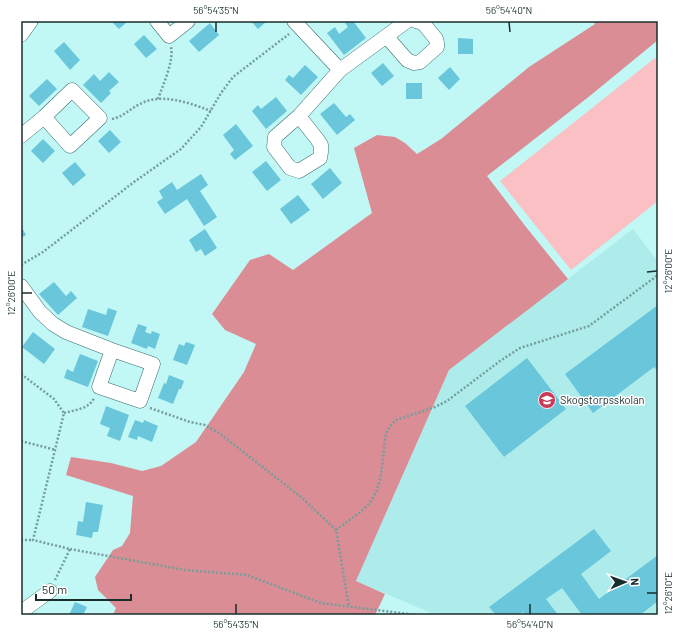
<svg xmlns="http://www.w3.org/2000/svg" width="679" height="636" viewBox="0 0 679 636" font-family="Barlow,sans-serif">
  <rect width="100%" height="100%" fill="#c1f7f5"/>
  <polygon fill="#adeceb" points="633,229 658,262 658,615 436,615 356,581 449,370"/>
  <polygon fill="#fbc0c4" points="655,58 658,62 658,201 571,270 500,181"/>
  <polygon fill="#da8d94" points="593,21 658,21 658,40 591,95 487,176 526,227 568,279 449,370 356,581 385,594 375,615 113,615 116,608 98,590 95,577 113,550 122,546 130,533 133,496 66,475 71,457 111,463 142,471 161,466 196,442 244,372 256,344 225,330 212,314 250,260 269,254 293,270 372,213 354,148 377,135 395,137 405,143 417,154 441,139 529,67 595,24"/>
  <g fill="#69c6db">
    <polygon points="111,21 128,21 119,29"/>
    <polygon points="251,21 267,21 258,29"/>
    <polygon points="348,21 353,21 366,38 344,55 327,33 335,27 339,34 348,27 345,23"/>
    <polygon points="210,23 219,35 199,52 189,41"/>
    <polygon points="144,35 157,49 146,58 134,44"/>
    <polygon points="458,38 473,39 473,54 458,54"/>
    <polygon points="64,42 80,60 70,70 54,51"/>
    <polygon points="383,63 394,76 382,86 371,73"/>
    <polygon points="305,65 318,77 301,95 285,80 289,75 293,78"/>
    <polygon points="450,67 460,79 449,90 438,78"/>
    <polygon points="109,72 119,82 109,91 111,93 101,103 83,85 94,74 100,81"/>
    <polygon points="47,79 57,89 39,106 29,96"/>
    <rect x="406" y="83" width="16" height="16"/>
    <polygon points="276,97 287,111 266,129 252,111 258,105 261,109"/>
    <polygon points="334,103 346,117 350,114 355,120 337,135 320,114"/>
    <polygon points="236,124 253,146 235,160 230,154 234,150 223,135"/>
    <polygon points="110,130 121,142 109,153 98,141"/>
    <polygon points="43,139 55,151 43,163 31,151"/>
    <polygon points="266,161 281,180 267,191 252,172"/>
    <polygon points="75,162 86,175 73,186 62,173"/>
    <polygon points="330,168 342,183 323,199 311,184"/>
    <polygon points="201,174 208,185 200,191 217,217 204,226 187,199 165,214 157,202 163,198 159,191 172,182 177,190"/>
    <polygon points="298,195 310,210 291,224 280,209"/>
    <polygon points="21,226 26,235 21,238"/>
    <polygon points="205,229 217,248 205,256 201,249 196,252 189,240"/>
    <polygon points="54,282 66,296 71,291 77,298 58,315 39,294"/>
    <polygon points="658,305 658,372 654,367 593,413 565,374"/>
    <polygon points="108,308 117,311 108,336 82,327 88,309 106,315"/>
    <polygon points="138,324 147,327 145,332 151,334 152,331 160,334 155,349 148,346 147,349 131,343"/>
    <polygon points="33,332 55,349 44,364 22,347"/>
    <polygon points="186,342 195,345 187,365 173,360 179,344 184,346"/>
    <polygon points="80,354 98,361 88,387 64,378 67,369 73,372"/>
    <polygon points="527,358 566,409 504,457 465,406"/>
    <polygon points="169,375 184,381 181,389 179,389 173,404 158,398 164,383 166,384"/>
    <polygon points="106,406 129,415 120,441 107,436 110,428 100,424"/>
    <polygon points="135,420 143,423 144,420 158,426 152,442 138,436 137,440 128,437"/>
    <polygon points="86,502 103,505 98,532 93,532 92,538 76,535 78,521 83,522"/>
    <polygon points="594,529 611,551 581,574 599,599 658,555 658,601 640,615 582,615 562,588 546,599 558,615 525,615 523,612 519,615 496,615 489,607"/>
    <polygon points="75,602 87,607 83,615 69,615"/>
  </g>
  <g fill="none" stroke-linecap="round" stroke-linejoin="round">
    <g stroke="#3a6c6b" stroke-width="15">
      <g id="minor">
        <polyline points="157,21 169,36 188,21"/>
        <polyline points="294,21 340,70"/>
        <polyline points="21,35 31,21"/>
        <polyline points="387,37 407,60 414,63 420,62 437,47 437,43 436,39 423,23 416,21"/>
        <polyline points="299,116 317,139 321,145 321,152 320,158 299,171 290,168 274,147 275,137 299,116 340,70 407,21"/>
        <polyline points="21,136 44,117 72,90 100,118 70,146 44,117"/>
        <polyline points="21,286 40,312 53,324 66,332 112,350 153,364 140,401 99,387 112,350"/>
        <polyline points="21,612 50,591"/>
      </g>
    </g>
    <g stroke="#769d9c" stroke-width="2.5" stroke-dasharray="2 2" stroke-linecap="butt">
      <path d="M158,99C163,85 174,61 171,47"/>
      <path d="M112,119C123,117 131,108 142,103C163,93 190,103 211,111"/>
      <polyline points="21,265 43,252 134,182 181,149 201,127 221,93 233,77 289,34"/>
      <polyline points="21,374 54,399 64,413 33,540 70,549 55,580"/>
      <polyline points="150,408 190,422 205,425 219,433 301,497 336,530 349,607"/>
      <path d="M64,413C75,410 89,409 94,398"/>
      <polyline points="21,441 56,450"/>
      <path d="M336,530C347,521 362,513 370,502C384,484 382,455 386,433L390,426L396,420L435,407L447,401L500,361L520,348L589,326L658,275"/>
      <polyline points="21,540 33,540"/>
      <polyline points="70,549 185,570 247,575 321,603 417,615"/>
    </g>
    <use href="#minor" stroke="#fff" stroke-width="14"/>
  </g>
  <path fill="none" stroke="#182e2d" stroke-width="1.5" d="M216,22V32M509,22L510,32M647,272L657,271M22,293H32M647,593H657M236,604V614M530,604V614"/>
  <defs>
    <g id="school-disc" transform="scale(0.9)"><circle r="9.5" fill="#ca3a56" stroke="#fff"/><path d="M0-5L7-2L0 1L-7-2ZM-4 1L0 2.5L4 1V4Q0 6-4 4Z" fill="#fff"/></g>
  </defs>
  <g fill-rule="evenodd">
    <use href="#school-disc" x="547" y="400"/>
  </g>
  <g text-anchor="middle" stroke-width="3" stroke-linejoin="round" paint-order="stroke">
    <g font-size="11" fill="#182e2d" stroke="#fff" text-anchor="start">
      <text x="560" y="404">Skogstorpsskolan</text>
    </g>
  </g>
  <rect width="679" height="636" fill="none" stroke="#ffffff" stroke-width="44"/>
  <g transform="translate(625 582) rotate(88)" stroke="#ffffff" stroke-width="3" paint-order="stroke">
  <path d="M0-3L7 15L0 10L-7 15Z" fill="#182e2d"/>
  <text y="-6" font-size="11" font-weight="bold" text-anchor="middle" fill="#182e2d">N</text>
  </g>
  <path d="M36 594v6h95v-6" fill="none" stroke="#182e2d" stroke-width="2"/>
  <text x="42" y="594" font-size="12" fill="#182e2d" stroke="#ffffff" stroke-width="3" paint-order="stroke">50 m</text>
  <rect x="22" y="22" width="635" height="592" fill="none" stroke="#182e2d" stroke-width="1.5"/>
  <g font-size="10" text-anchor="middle" fill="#182e2d">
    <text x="216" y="14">56°54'35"N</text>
    <text x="509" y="14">56°54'40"N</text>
    <text transform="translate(668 271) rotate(-90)" y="4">12°26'00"E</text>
    <text transform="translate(11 293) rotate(-90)" y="4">12°26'00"E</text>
    <text transform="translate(668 593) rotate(-90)" y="4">12°26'10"E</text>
    <text x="236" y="628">56°54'35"N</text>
    <text x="530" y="628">56°54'40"N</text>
  </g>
</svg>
